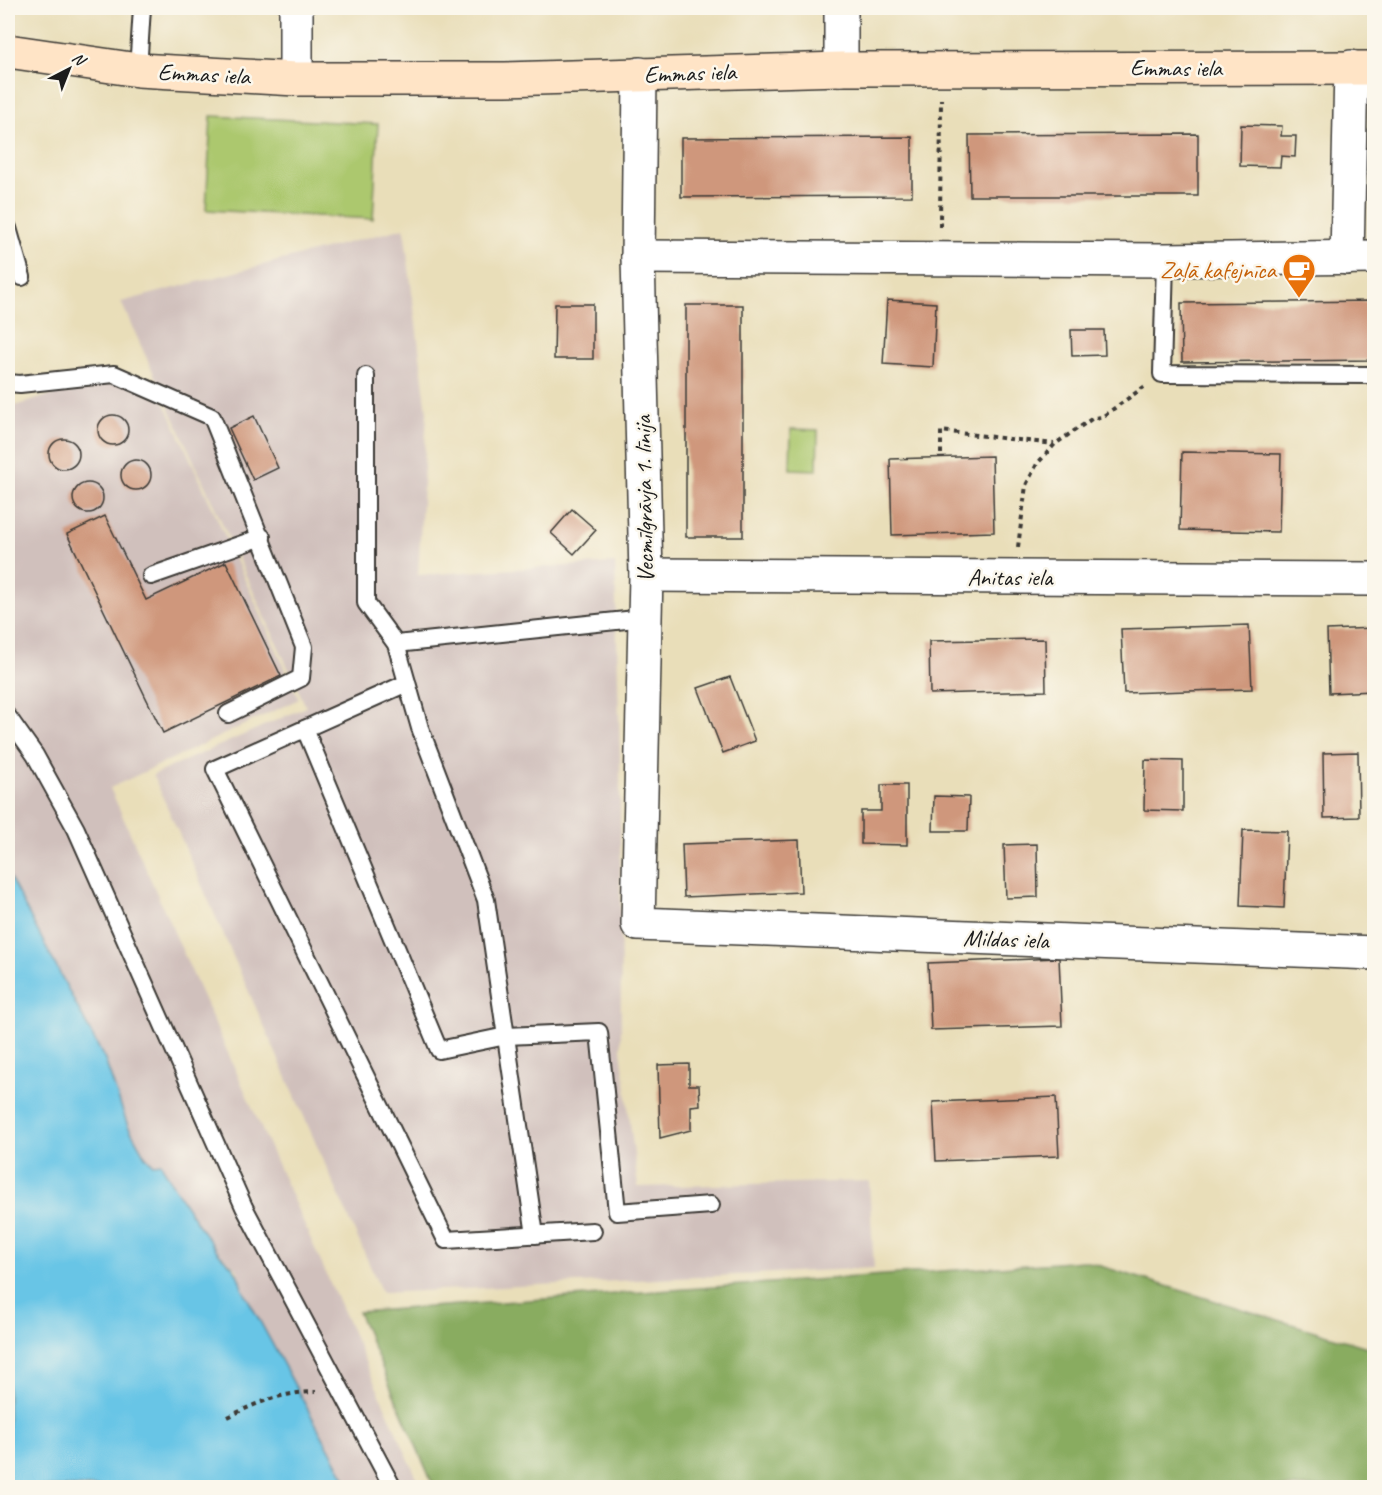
<svg xmlns="http://www.w3.org/2000/svg" width="1382" height="1495" viewBox="0 0 1382 1495" font-family="Caveat,sans-serif">
  <rect width="100%" height="100%" fill="#fbf7ec"/>
  <filter id="ink" filterUnits="userSpaceOnUse"><feTurbulence type="fractalNoise" baseFrequency=".0167" numOctaves="2"/><feDisplacementMap in="SourceGraphic" scale="12" xChannelSelector="R" yChannelSelector="G"/><feConvolveMatrix kernelMatrix="1 2 1 2 8 2 1 2 1" color-interpolation-filters="sRGB"/></filter>
  <filter id="wash" filterUnits="userSpaceOnUse"><feTurbulence type="fractalNoise" baseFrequency=".008" numOctaves="4" result="noise"/><feDisplacementMap in="SourceGraphic" scale="24" xChannelSelector="R" yChannelSelector="G"/><feGaussianBlur stdDeviation="1.35" result="paint"/><feColorMatrix in="noise" values="0 0 0 0 0 0 0 0 0 0 0 0 0 0 0 0 0 1.4 0 .05"/><feComposite in="paint" operator="in"/></filter>
  <g filter="url(#wash)">
    <rect width="100%" height="100%" fill="#e9deb9"/>
    <g fill="#d0c0bc">
      <polygon points="404,228 427,412 418,575 615,563 620,757 621,1049 638,1187 869,1181 874,1268 382,1293 153,775 306,707 121,302"/>
      <polygon points="113,376 155,381 299,699 110,788 421,1487 350,1487 242,1288 237,1269 216,1250 174,1190 161,1163 153,1164 145,1156 128,1126 105,1060 8,874 8,408"/>
    </g>
    <g fill="#acc86e" stroke="#647245" stroke-width="1.5">
      <polygon points="211,116 378,124 373,219 206,210"/>
      <polygon points="791,429 818,430 817,470 790,469"/>
    </g>
    <polygon fill="#89ac61" stroke="#52643e" stroke-width="1.5" points="1084,1261 1374,1349 1374,1487 434,1487 358,1312"/>
    <path fill="#68c5e6" stroke="#427081" stroke-width="1.5" d="M8,874L105,1060L128,1126L145,1156L153,1164L161,1163C176,1193 194,1219 214,1247C228,1267 234,1259 242,1288L350,1487H8Z"/>
    <g id="blocks">
      <g fill="#cf977c">
        <polygon points="1241,125 1282,126 1281,136 1296,136 1295,157 1281,156 1280,167 1240,166"/>
        <polygon points="1198,134 1198,196 970,196 969,135"/>
        <polygon points="912,137 912,196 681,197 681,138"/>
        <polygon points="887,300 936,303 933,367 883,364"/>
        <polygon points="1374,301 1374,360 1182,362 1181,303"/>
        <polygon points="555,304 593,304 593,359 554,359"/>
        <rect x="686" y="305" width="57" height="232"/>
        <polygon points="1071,330 1104,330 1105,355 1072,356"/>
        <circle cx="113" cy="430" r="15"/>
        <polygon points="254,416 278,468 253,480 229,428"/>
        <circle cx="64" cy="454" r="15"/>
        <polygon points="1182,452 1281,454 1279,532 1180,530"/>
        <polygon points="992,456 994,532 892,535 890,459"/>
        <circle cx="136" cy="475" r="15"/>
        <circle cx="88" cy="498" r="15"/>
        <polygon points="572,509 596,530 574,554 551,533"/>
        <polygon points="105,516 146,600 226,562 281,676 163,733 67,534"/>
        <polygon points="1249,625 1252,689 1124,693 1121,629"/>
        <polygon points="1374,628 1374,691 1329,693 1327,630"/>
        <polygon points="1045,639 1046,691 930,694 929,641"/>
        <polygon points="730,677 755,741 723,753 698,688"/>
        <polygon points="1358,752 1359,817 1324,818 1323,753"/>
        <polygon points="1145,760 1183,761 1183,811 1144,810"/>
        <polygon points="881,785 907,785 907,845 861,844 861,811 881,811"/>
        <polygon points="934,796 969,797 968,831 933,831"/>
        <polygon points="1243,830 1287,831 1284,908 1240,906"/>
        <polygon points="799,840 801,892 684,897 682,844"/>
        <polygon points="1037,844 1038,897 1006,898 1004,845"/>
        <polygon points="1059,958 1062,1026 931,1030 928,963"/>
        <polygon points="689,1064 689,1085 699,1085 700,1105 691,1106 691,1130 660,1138 658,1065"/>
        <polygon points="1056,1097 1059,1156 936,1161 933,1102"/>
      </g>
    </g>
  </g>
  <g filter="url(#ink)">
    <use href="#blocks" fill-opacity="0" stroke="#3b3934" stroke-width="1.5"/>
    <g fill="none" stroke-linecap="round" stroke-linejoin="round">
      <g stroke="#3b3934" stroke-width="20">
        <g id="lane">
          <polyline points="138,70 142,8"/>
          <polyline points="8,228 22,277"/>
          <polyline points="1165,260 1162,374 1374,375"/>
          <polyline points="366,376 366,603 396,644 420,728 486,900 535,1235"/>
          <polyline points="8,383 20,384 114,374 212,417 304,647 301,678 228,714"/>
          <polyline points="151,576 262,537"/>
          <polyline points="396,644 645,618"/>
          <polyline points="407,683 215,769 446,1240 593,1231"/>
          <polyline points="8,717 35,755 76,829 244,1207 393,1488"/>
          <polyline points="305,729 439,1050 506,1036 599,1032 617,1212 711,1205"/>
        </g>
      </g>
      <g stroke="#3b3934" stroke-width="36">
        <g id="street">
          <polyline points="296,8 296,79"/>
          <polyline points="841,8 841,69"/>
          <polyline points="640,74 638,257 646,575 638,924 1374,953"/>
          <polyline points="638,257 1165,260 1374,257"/>
          <polyline points="1347,258 1351,67"/>
          <polyline points="646,575 1374,579"/>
        </g>
      </g>
      <g stroke="#3b3934" stroke-width="36">
        <polyline id="secondary" points="8,51 138,70 296,79 505,79 841,69 1374,68"/>
      </g>
      <g stroke="#3b3934" stroke-width="4" stroke-dasharray="4.5 4.5" stroke-linecap="butt">
        <polyline points="940,227 941,99"/>
        <polyline points="941,454 941,431 1054,444"/>
        <polyline points="1018,547 1026,485 1037,464 1055,444 1093,418 1102,417 1144,387"/>
        <path d="M228,1417C258,1402 283,1392 316,1392"/>
      </g>
      <use href="#lane" stroke="#fff" stroke-width="16"/>
      <use href="#street" stroke="#fff" stroke-width="33"/>
      <use href="#secondary" stroke="#ffe4c6" stroke-width="33"/>
    </g>
  </g>
  <defs>
    <g id="cafe-pin" transform="scale(1.725)"><path d="M0 17L-7.5 6A9.5 9.5 0 1 1 7.5 6Z" fill="#e8710a" stroke="#fbf7ec"/><path d="M-5.5-4.5H6V0H3Q3 3.5 0 3.5H-2.5Q-5.5 3.5-5.5 0ZM3-3.2v2h1.7v-2ZM-6 4.5H4V6H-6Z" fill="#fff"/></g>
  </defs>
  <g fill-rule="evenodd">
    <use href="#cafe-pin" x="1299" y="270"/>
  </g>
  <g text-anchor="middle" stroke-width="5" stroke-linejoin="round" paint-order="stroke">
    <g font-size="24" fill="#1c1c1c" stroke="#fbf7ec">
      <text x="1176" y="76">Emmas iela</text>
      <text transform="translate(690 73) rotate(-2)" y="8">Emmas iela</text>
      <text transform="translate(204 74) rotate(3)" y="8">Emmas iela</text>
      <text transform="translate(644 499) rotate(-91)" y="8">Vecmīlgrāvja 1. līnija</text>
      <text x="1010" y="585">Anitas iela</text>
      <text transform="translate(1006 939) rotate(2)" y="8">Mildas iela</text>
    </g>
    <g font-size="24" fill="#c56008" stroke="#fbf7ec" text-anchor="end">
      <text x="1276" y="278">Zaļā kafejnīca</text>
    </g>
  </g>
  <rect width="1382" height="1495" fill="none" stroke="#fbf7ec" stroke-width="30"/>
  <g transform="translate(69 69) rotate(42)" stroke="#fbf7ec" stroke-width="4.5" paint-order="stroke">
  <path d="M0-4.5L10 22L0 15L-10 22Z" fill="#1c1c1c"/>
  <text y="-9" font-size="16" font-weight="bold" text-anchor="middle" fill="#1c1c1c">N</text>
  </g>
</svg>
